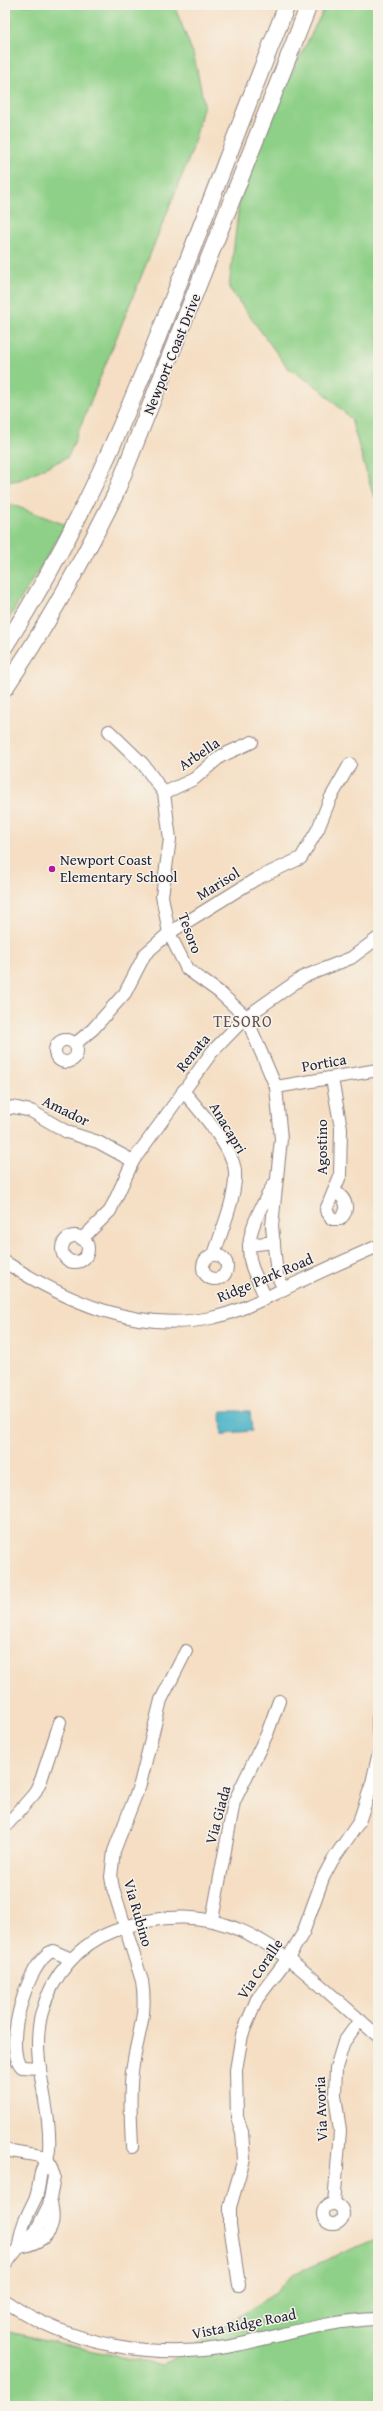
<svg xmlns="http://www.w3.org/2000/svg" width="383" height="2411" viewBox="0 0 383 2411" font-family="'Gentium Book Plus',serif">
  <rect width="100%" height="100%" fill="#f7f3e8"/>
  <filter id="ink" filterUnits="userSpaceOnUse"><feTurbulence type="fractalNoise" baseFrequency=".025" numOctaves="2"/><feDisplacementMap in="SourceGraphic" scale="8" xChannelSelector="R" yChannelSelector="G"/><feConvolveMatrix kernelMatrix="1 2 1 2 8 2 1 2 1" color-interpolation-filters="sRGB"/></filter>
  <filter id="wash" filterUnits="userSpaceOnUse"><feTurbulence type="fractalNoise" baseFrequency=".012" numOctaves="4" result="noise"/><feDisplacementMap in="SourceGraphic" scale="16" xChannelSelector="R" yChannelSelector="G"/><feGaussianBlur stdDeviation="0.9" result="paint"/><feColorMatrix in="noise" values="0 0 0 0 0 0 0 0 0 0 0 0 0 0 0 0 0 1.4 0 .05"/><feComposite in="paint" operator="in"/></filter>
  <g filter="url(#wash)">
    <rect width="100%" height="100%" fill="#f5dec3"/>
    <g fill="#8ed087" stroke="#587961">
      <polygon points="5,5 174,5 194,56 204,104 192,151 68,457 19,480 5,482"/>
      <polygon points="326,5 378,5 378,499 373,495 351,419 320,389 287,367 229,288 243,170"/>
      <polygon points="5,502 66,525 5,625"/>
      <polygon points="378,2238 378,2406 5,2406 5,2331 162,2366 277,2292 293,2274"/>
    </g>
    <polygon fill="#49b2c7" stroke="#366a81" points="221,1411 250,1411 252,1431 226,1433 226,1435 222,1435"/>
  </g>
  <g filter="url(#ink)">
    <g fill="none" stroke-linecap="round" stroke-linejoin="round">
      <g stroke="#8c807f" stroke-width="14">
        <g id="minor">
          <polyline points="109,731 143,764 164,793 170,839 162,896 169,933 187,969 219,992 246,1017 276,1087 281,1139 272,1226 277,1275 284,1289"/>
          <polyline points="164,793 194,779 221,756 252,742"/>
          <circle cx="66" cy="1051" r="11"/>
          <polyline points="75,1044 93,1029 125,993 145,954 169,933 256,879 301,858 318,829 330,799 350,764"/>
          <path d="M332,1079L341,1128L340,1176L326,1210L332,1219H340C351,1209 346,1199 335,1191"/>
          <polyline points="276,1087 378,1070"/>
          <path d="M183,1091C198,1108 233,1148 235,1171C237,1196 221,1231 214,1255"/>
          <polyline points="5,1110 13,1107 31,1111 67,1132 98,1142 133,1161"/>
          <circle cx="75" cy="1249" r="13"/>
          <polyline points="82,1239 110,1211 133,1161 212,1052 246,1017 303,977 351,958 378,938"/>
          <polyline points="249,1245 274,1242"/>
          <circle cx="215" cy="1267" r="12"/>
          <path d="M5,1262C66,1301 136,1333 211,1318C236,1313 261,1300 284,1289C315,1274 346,1260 378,1246"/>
          <path d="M265,1299C262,1287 256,1278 252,1267C242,1238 260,1209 273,1185"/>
          <polyline points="378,1718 378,1731"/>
          <polyline points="5,1827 34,1794 41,1780 60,1722"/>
          <polyline points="212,1920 234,1802 267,1734 279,1701"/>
          <path d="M40,2068L22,2067C2,2049 28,1959 53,1951L71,1959"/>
          <path d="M132,2147C131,2122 129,2097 132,2072C136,2037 148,2018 142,1981L113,1888L111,1877L114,1851L140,1784L161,1700L186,1651"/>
          <polyline points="5,2150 47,2157"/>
          <polyline points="334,2204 340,2131 335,2095 336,2068 344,2042 360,2020"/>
          <circle cx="333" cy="2214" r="10"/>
          <path d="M19,2247C21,2225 27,2216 36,2197C39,2189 39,2180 41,2172C44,2164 48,2158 49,2150C52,2105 29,2058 42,2012C52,1975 79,1944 114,1931C234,1885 295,1966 378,2036"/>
          <path d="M20,2247C49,2241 58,2228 50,2199"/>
          <polyline points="5,2265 19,2247 36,2231 49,2205 54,2176 47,2157"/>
          <polyline points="239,2285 230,2225 230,2207 244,2159 242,2132 237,2117 236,2070 242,2035 257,1999 288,1958 303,1933 323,1878 332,1861 359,1822 372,1783 378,1756"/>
          <path d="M5,2301C70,2346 155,2360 232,2346C281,2336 328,2320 378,2319"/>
        </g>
      </g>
      <g stroke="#8c807f" stroke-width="18">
        <g id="major">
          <path d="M5,646C79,531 128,415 177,288C214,194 249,99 287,5"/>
          <path d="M5,688C47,626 82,562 115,495L309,5"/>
        </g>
      </g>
      <use href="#minor" stroke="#fff" stroke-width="12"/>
      <use href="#major" stroke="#fff" stroke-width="16"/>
    </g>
  </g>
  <circle fill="#b5179e" stroke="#f7f3e8" stroke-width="1.5" cx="52" cy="869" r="4"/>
  <g text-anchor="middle" stroke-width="3" stroke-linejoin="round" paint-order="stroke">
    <g font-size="15" fill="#22223b" stroke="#f7f3e8">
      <text transform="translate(172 354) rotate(-68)" y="5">Newport Coast Drive</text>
      <text transform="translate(199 754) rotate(-34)" y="5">Arbella</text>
      <text transform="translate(218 884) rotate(-32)" y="5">Marisol</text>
      <text transform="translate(190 933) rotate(70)" y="5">Tesoro</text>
      <text transform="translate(193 1053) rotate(-51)" y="5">Renata</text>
      <text transform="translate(324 1063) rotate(-10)" y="5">Portica</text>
      <text transform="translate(66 1111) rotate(26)" y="5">Amador</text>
      <text transform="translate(228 1128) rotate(59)" y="5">Anacapri</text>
      <text transform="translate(322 1147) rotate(-90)" y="5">Agostino</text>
      <text transform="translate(265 1278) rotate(-23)" y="5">Ridge Park Road</text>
      <text transform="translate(218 1815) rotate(-75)" y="5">Via Giada</text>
      <text transform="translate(138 1913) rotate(74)" y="5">Via Rubino</text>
      <text transform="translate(260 1969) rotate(-56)" y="5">Via Coralle</text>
      <text transform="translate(321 2109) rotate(-92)" y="5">Via Avoria</text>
      <text transform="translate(244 2324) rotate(-11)" y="5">Vista Ridge Road</text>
    </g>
    <g font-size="15" fill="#22223b" stroke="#f7f3e8" text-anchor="start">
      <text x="60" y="865">Newport Coast<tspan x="60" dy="17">Elementary School</tspan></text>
    </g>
    <g font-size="16" letter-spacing="1" fill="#604d58" stroke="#f7f3e8">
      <text x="243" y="1027">TESORO</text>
    </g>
  </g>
  <rect width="383" height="2411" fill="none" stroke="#f7f3e8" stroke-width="20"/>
</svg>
